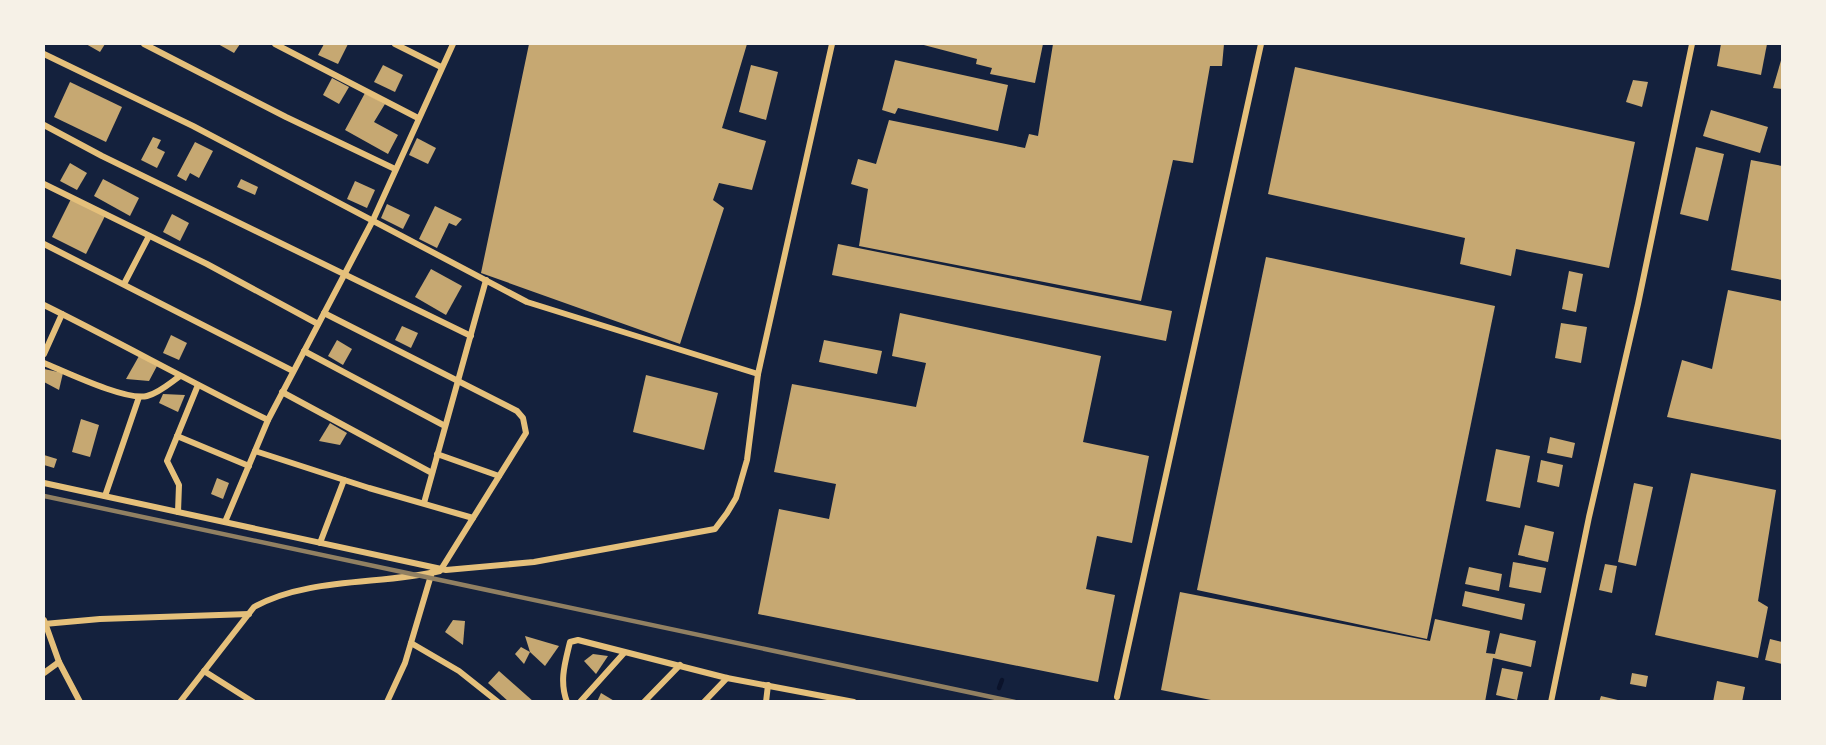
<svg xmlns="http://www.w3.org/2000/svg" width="1826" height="745" viewBox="0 0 1826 745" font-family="'PT Sans Narrow',sans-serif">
  <rect width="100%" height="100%" fill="#14213d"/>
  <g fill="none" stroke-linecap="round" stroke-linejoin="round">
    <polyline stroke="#0b132b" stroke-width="4.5" points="999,688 1002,680"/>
  </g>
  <g fill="#c6a872">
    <polygon points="86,44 105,44 100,52"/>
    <polygon points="218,44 240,44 234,53"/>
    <polygon points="324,44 348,44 338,64 318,55"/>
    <polygon points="529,44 747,44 722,128 766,141 752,190 719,183 713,200 724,208 680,344 481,273"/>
    <polygon points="920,44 1043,44 1035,83 990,74 992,68 976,64 977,59"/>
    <polygon points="1053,44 1224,44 1222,66 1210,66 1193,163 1173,160 1141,301 859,246 868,189 851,184 858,159 876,164 889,120 1025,148 1029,134 1038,136"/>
    <polygon points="1721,44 1767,44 1761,75 1717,66"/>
    <polygon points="1782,57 1782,89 1773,88"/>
    <polygon points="895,60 1008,85 998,131 898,108 895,114 882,110"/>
    <polygon points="383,65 403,75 395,92 374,82"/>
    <polygon points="751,65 778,72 766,120 739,112"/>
    <polygon points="1295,67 1635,142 1609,268 1516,249 1511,276 1460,264 1465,238 1268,194"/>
    <polygon points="332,78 349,87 339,104 323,95"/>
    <polygon points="1633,80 1648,82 1642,107 1626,102"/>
    <polygon points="70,82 122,107 106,142 54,117"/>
    <polygon points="365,93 385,104 374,122 398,135 388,154 345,130"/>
    <polygon points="1711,110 1768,127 1760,153 1703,136"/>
    <polygon points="153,137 161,140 157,148 165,152 157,168 141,160"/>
    <polygon points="417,138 436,148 428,164 409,155"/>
    <polygon points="195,142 213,151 199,178 190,173 186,181 177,176"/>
    <polygon points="1696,147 1724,154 1708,221 1680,214"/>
    <polygon points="1751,160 1782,166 1782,280 1731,270"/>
    <polygon points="70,163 87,173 77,190 60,181"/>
    <polygon points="103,179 139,198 130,216 94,196"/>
    <polygon points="241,179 258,187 255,195 237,187"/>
    <polygon points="355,181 375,190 367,208 347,199"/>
    <polygon points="71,199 105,216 86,254 52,237"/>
    <polygon points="387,204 410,215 403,229 381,218"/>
    <polygon points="435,206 462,219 456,226 449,223 437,248 419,239"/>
    <polygon points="172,214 189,223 180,241 163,232"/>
    <polygon points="838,244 1172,311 1166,341 832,275"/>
    <polygon points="1266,257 1495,306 1427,639 1197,590"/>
    <polygon points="431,269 462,286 446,315 415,297"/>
    <polygon points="1569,271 1583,274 1576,312 1562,309"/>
    <polygon points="1728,290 1782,301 1782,440 1667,417 1682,360 1712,369"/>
    <polygon points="900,313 1101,356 1083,442 1149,456 1132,543 1097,536 1086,589 1115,595 1098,682 758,614 779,509 829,519 836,484 774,472 792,384 916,407 926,363 892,356"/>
    <polygon points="1561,323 1587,327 1581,363 1555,358"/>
    <polygon points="402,326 418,333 411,348 395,340"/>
    <polygon points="171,335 187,343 179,360 163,353"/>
    <polygon points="337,340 352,349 343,365 328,356"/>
    <polygon points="824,340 882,351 877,374 819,362"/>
    <polygon points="139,356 157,366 149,381 126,379"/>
    <polygon points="44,369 63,373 59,390 44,382"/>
    <polygon points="646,375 718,393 704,450 633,432"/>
    <polygon points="163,394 185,395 178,412 159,403"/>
    <polygon points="81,419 99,425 90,457 72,452"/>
    <polygon points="330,423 347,433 340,445 319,441"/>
    <polygon points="1550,437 1575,443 1572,458 1547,453"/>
    <polygon points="1496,449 1530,456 1520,508 1486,501"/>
    <polygon points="44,455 57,459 54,468 44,465"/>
    <polygon points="1541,460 1563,465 1559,487 1537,482"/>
    <polygon points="1691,473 1776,490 1758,601 1768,607 1758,658 1655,635"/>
    <polygon points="217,478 229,483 223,499 211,494"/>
    <polygon points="1634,483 1653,487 1636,566 1618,562"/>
    <polygon points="1525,525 1554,532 1548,562 1518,555"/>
    <polygon points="1513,562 1546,568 1541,593 1509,587"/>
    <polygon points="1605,564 1617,566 1612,593 1599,590"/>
    <polygon points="1469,567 1502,574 1499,591 1465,584"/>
    <polygon points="1465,591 1525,604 1522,620 1462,606"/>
    <polygon points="1180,592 1430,641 1435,619 1490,631 1486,653 1495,654 1500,633 1536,641 1531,667 1493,658 1485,702 1221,702 1161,690"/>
    <polygon points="453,620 465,621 463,645 445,632"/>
    <polygon points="525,636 559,646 545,666 530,652"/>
    <polygon points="1770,639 1782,642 1782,664 1765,660"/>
    <polygon points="521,647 530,652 524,664 515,654"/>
    <polygon points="593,654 608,656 596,674 584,661"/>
    <polygon points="1502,668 1523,672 1517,700 1496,695"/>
    <polygon points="499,671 534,702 509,702 488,683"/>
    <polygon points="1632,673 1648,676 1646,687 1630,684"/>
    <polygon points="1717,681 1745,687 1742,702 1713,702"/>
    <polygon points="601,693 616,702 597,702"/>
    <polygon points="1601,696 1622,701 1622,702 1599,702"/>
  </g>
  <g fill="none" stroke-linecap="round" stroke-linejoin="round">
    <g stroke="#e5c07b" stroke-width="6">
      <polyline points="144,44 286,117 395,169"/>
      <polyline points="275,44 418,118"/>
      <polyline points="395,44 441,67"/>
      <polyline points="44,54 193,126 527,302 758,374"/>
      <polyline points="44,125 102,156 471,336"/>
      <polyline points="44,184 207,264 318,324"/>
      <polyline points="44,244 293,371"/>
      <polyline points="124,284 149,236"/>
      <path d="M44,305C119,342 192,383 268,420"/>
      <polyline points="304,351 445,426"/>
      <polyline points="44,354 62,314"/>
      <path d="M44,363C66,372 126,401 147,396C159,393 170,383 180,376"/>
      <polyline points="282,392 432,473"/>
      <polyline points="177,436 249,466"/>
      <polyline points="255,451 369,488 473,518"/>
      <polyline points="437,454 499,476"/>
      <polyline points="44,483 446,570 534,562 715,529 727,513 736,498 747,460 758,374 832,44"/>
      <polyline points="105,496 139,397"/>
      <polyline points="424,503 486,280"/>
      <polyline points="178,512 179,485 167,461 198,385"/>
      <polyline points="225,522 268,420 373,220 453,44"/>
      <polyline points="320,543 344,480"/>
      <polyline points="44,620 59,662 80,702"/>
      <polyline points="44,624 100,619 249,614"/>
      <polyline points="411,643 459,671 498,702"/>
      <polyline points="204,671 253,702"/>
      <polyline points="44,673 59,662"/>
      <polyline points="1117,697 1261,44"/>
      <path d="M180,702L254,607C308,577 382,585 440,571L526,433L523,418L517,411L324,313"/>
      <polyline points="387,702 405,663 432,572"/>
      <path d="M567,702C559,681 565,663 570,642L578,640L727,678L854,702"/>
      <polyline points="580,702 624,653"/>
      <polyline points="644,702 680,665"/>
      <polyline points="704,702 727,678"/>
      <polyline points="766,702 768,685"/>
      <polyline points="1551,702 1589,517 1638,304 1692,44"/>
    </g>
    <polyline stroke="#918062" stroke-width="4.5" points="44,496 1015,702"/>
  </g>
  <rect width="1826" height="745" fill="none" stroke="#f6f1e7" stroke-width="90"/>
</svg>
